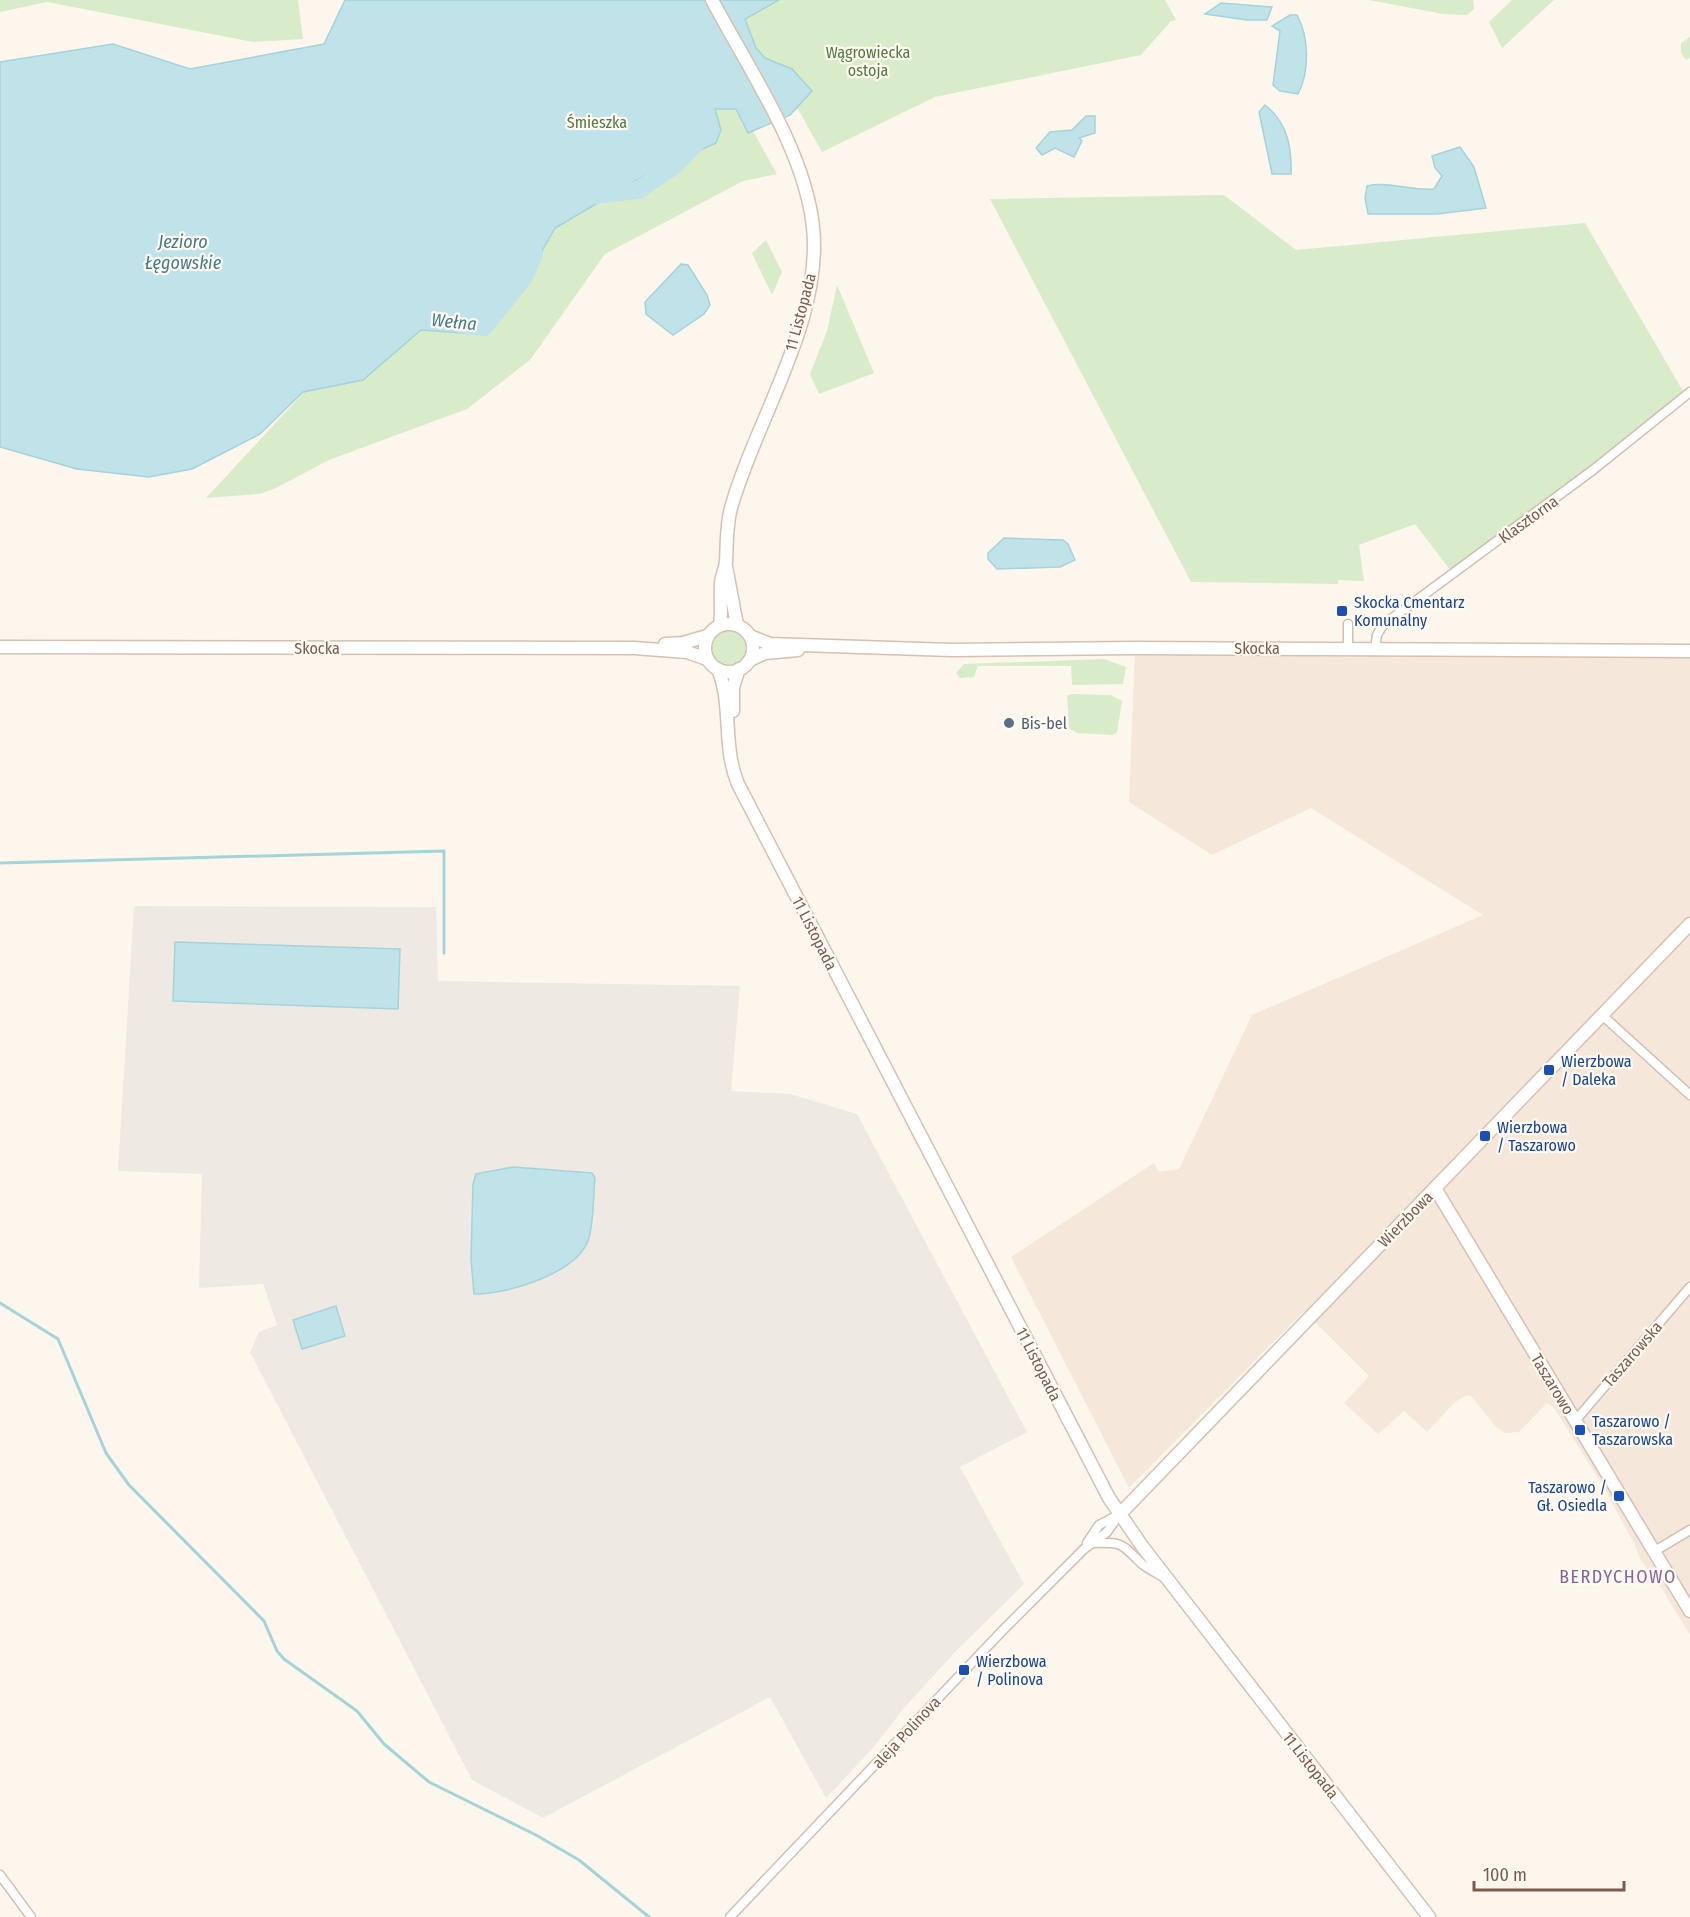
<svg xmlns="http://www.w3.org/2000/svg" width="1690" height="1917" viewBox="0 0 1690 1917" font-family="'Fira Sans Condensed',sans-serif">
  <rect width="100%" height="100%" fill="#fdf6ec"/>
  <polygon fill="#f5e8da" points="1690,645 1690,1635 1661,1587 1640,1559 1635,1545 1600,1481 1554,1408 1547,1403 1519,1432 1505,1433 1495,1426 1471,1396 1467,1395 1455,1402 1427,1432 1404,1411 1378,1434 1344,1403 1369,1376 1304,1311 1129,1488 1011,1257 1154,1163 1159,1172 1179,1169 1252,1015 1483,915 1311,808 1212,855 1129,802 1135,648 1552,649"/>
  <polygon fill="#efe9e4" points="134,906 436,907 438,981 740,986 731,1091 790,1094 857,1114 1027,1432 960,1467 1024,1584 956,1651 904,1708 872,1749 826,1798 770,1697 543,1818 472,1780 250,1352 259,1332 277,1325 263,1284 199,1288 202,1174 118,1171"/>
  <g fill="#d8ecc9">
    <polygon points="0,0 298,0 303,39 253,42 47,2 0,12"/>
    <polygon points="376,0 1165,0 1176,20 1171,21 1141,55 935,97 822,152 798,109 753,131 777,174 743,181 605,254 530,360 467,409 329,460 276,488 260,494 206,498 319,376"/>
    <polygon points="1369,0 1473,0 1474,9 1467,15 1443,14"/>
    <polygon points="1512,0 1554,0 1502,48 1489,22"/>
    <polygon points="1690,37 1690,58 1686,60 1681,53 1681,43"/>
    <polygon points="1224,195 1296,250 1585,223 1683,391 1598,462 1451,571 1415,524 1359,545 1364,581 1338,580 1338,584 1191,582 990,199"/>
    <polygon points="766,240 782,272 772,295 752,253"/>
    <polygon points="837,285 874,373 819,394 810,374 827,331"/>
    <circle cx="729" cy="647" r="18"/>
    <polygon points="1104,659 1126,667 1123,684 1072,685 1071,666 978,666 974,677 960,678 956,673 964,664"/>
    <polygon points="1071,694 1111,695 1122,701 1117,732 1113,735 1077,733 1069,728 1067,696"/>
  </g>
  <g fill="#bfe3e8" stroke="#a5d3da" stroke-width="1.5">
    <polygon points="345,0 779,0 745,19 756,48 765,58 792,69 812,91 790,115 748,133 736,109 715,109 721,130 716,143 647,174 555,228 539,256 477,334 421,330 363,380 303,392 260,434 192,469 149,477 77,469 0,447 0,62 113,44 190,69 324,44"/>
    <polygon points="1221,3 1272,7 1267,20 1247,20 1205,14"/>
    <path d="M1290,15H1297C1309,37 1310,71 1298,94L1280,91L1273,85L1280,31L1272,26Z"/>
    <path d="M1265,105C1287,122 1292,147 1291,174H1272L1259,112Z"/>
    <polygon points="1086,116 1095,116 1095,133 1079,138 1082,141 1074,157 1055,148 1042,155 1036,148 1050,132 1072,130"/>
    <path d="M1460,147L1474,167L1486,208L1437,214H1368L1365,198L1367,186C1388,181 1413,191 1434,189L1442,176L1435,168L1432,156Z"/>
    <polygon points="681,264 688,265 707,295 710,305 704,314 673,335 646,314 645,302"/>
    <polygon points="1004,538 1063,540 1068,544 1075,560 1060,567 997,569 988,559 988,553"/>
    <polygon points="175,942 400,949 398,1009 173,1001"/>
    <path d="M513,1167L592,1173L595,1178C593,1197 594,1220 589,1238C579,1273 506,1295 474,1294L471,1259L473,1184L476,1174Z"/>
    <polygon points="336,1306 345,1336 302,1349 293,1320"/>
  </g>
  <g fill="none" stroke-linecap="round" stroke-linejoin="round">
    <g stroke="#a5d3da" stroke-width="3">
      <polyline points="0,863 444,851 444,953"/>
      <polyline points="0,1303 58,1339 106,1453 129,1485 264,1621 277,1651 284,1659 357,1711 384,1744 429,1782 536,1835 579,1860 649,1917"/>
    </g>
    <g stroke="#bfe3e8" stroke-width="18">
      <polyline points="594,195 638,190 675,165 697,142"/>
      <polyline points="460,324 484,327 524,277 534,254"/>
    </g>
    <g stroke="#d1beb0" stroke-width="11">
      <g id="street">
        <polyline points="1348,649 1348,624"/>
        <polyline points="1375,649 1377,635 1383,625 1593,470 1690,392"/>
        <polyline points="1602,1015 1690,1095"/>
        <polyline points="1575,1421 1690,1287"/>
        <polyline points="1087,1543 1099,1525 1116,1516"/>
        <path d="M1092,1543C1125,1542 1121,1544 1142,1564C1148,1569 1157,1573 1163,1577"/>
        <polyline points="1653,1552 1690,1530"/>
        <polyline points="0,1875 31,1917"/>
        <polyline points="730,1917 1004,1629 1084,1549 1107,1532 1119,1515"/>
      </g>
    </g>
    <g stroke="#d6c0b0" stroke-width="15">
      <g id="secondary">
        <path d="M712,0C748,68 805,150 813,227C823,321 756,419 731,508C726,526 727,544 726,562C725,570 721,577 721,584C720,598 722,612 720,625"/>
        <polyline points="726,566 737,625"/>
        <circle cx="729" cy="648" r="24"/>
        <polyline points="750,636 770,644 952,650 1135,648 1690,651"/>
        <polyline points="665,644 683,643 707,636"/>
        <polyline points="0,647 634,648 687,652 707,659"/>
        <polyline points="750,660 765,653 798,650"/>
        <path d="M718,669C733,705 722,746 738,784L1109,1498L1142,1546L1429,1917"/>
        <polyline points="733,711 733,687 739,669"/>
        <polyline points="1435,1188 1690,1611"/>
        <polyline points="1119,1515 1690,924"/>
      </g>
    </g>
    <use href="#street" stroke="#fff" stroke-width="8"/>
    <use href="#secondary" stroke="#fff" stroke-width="12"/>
  </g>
  <g fill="#1a4fb4" stroke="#fffaf3" stroke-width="2">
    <rect x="1336" y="605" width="12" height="12" rx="3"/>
    <rect x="1543" y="1064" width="12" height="12" rx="3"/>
    <rect x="1479" y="1130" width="12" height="12" rx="3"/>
    <rect x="1574" y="1424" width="12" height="12" rx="3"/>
    <rect x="1613" y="1490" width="12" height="12" rx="3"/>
    <rect x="958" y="1664" width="12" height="12" rx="3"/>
  </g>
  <circle fill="#5c6f8a" stroke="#fffaf3" stroke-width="2" cx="1009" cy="723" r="6"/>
  <g text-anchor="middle" stroke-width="4.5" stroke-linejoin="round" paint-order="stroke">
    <g font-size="16" fill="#537a41" stroke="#fffaf3">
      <text x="868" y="58">Wągrowiecka<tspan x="868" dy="18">ostoja</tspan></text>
      <text x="597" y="128">Śmieszka</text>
    </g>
    <g font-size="16" fill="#7a5c4d" stroke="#fffaf3">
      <text transform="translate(800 312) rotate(-75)" y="6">11 Listopada</text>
      <text transform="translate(1528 519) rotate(-36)" y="6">Klasztorna</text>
      <text x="317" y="654">Skocka</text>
      <text x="1257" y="654">Skocka</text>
      <text transform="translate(815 933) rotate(63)" y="6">11 Listopada</text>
      <text transform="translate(1405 1219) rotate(-46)" y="6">Wierzbowa</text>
      <text transform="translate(1632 1354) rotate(-49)" y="6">Taszarowska</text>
      <text transform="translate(1039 1364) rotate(63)" y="6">11 Listopada</text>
      <text transform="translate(1553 1384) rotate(59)" y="6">Taszarowo</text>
      <text transform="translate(906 1732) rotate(-47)" y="6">aleja Polinova</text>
      <text transform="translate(1311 1765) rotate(52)" y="6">11 Listopada</text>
    </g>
    <g font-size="16" fill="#164399" stroke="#fffaf3" text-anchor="start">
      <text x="1354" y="608">Skocka Cmentarz<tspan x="1354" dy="18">Komunalny</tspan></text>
      <text x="1561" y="1067">Wierzbowa<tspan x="1561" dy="18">/ Daleka</tspan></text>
      <text x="1497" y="1133">Wierzbowa<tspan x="1497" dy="18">/ Taszarowo</tspan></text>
      <text x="1592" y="1427">Taszarowo /<tspan x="1592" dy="18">Taszarowska</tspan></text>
      <text x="1607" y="1493" text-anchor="end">Taszarowo /<tspan x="1607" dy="18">Gł. Osiedla</tspan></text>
      <text x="976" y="1667">Wierzbowa<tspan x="976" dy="18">/ Polinova</tspan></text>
    </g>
    <g font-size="16" fill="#4e5e75" stroke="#fffaf3" text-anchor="start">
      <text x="1021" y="729">Bis-bel</text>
    </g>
    <g font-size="18" font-style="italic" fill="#437c86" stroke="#fffaf3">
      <text x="183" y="248">Jezioro<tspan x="183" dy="21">Łęgowskie</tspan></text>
      <text transform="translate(454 322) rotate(6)" y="6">Wełna</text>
    </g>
    <g font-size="18" letter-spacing="1.5" fill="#846695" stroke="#fffaf3">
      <text x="1618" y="1583">BERDYCHOWO</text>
    </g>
  </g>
  <path d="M1474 1881v9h150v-9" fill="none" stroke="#7a5c4d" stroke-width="3"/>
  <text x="1483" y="1881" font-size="18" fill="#7a5c4d" stroke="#fffaf3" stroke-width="4.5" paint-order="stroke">100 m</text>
</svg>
